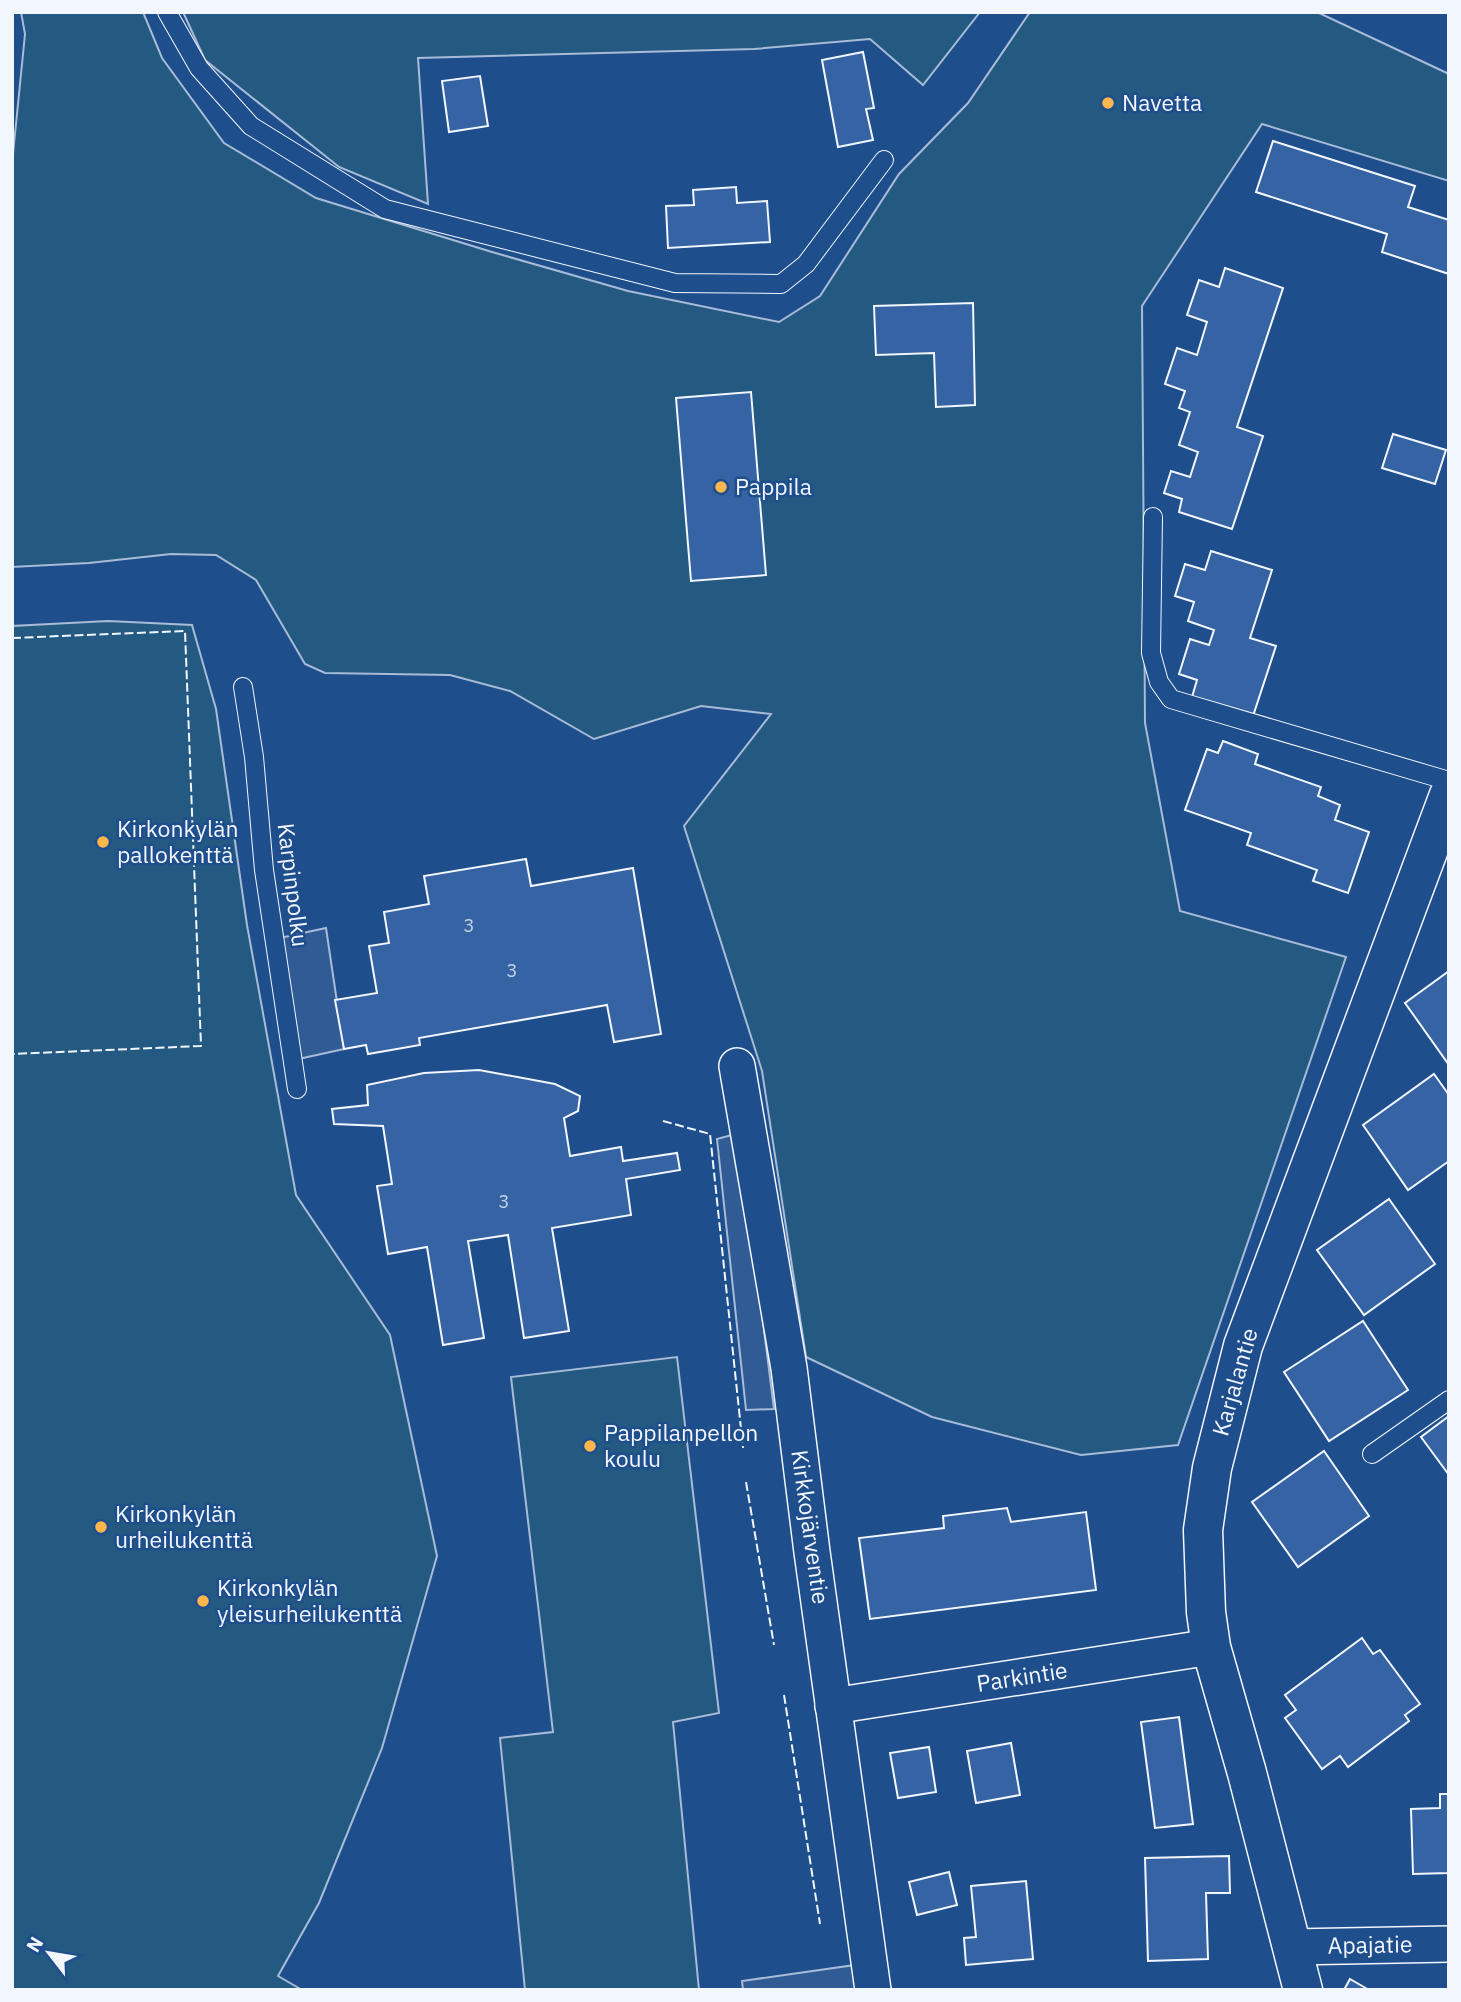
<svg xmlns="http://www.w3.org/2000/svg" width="1461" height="2002" viewBox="0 0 1461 2002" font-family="'IBM Plex Sans',sans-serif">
  <rect width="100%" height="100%" fill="#1f4e8c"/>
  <g fill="#245a82" stroke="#a8bbd7" stroke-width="2">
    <polygon points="21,12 143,12 162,58 224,143 316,198 492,252 628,291 779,322 820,296 899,174 968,103 1030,12 1317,12 1449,74 1449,181 1262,124 1142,306 1145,723 1180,911 1346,957 1178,1445 1081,1455 932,1417 806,1357 762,1071 684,826 771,714 701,706 594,739 510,691 450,675 325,673 305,664 256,580 216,555 171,554 89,563 12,567 12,164 25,34"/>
    <polygon points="183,12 980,12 923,85 870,39 754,49 418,58 428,204 339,167 205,60"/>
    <polygon points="108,621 192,625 216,709 247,925 296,1195 390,1335 437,1556 382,1748 319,1903 278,1976 302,1990 12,1990 12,626"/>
    <polygon points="677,1357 719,1713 673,1722 699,1990 525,1990 500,1738 553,1732 511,1377"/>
  </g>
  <g fill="#305b95" stroke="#a8bbd7" stroke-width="2">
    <polygon points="326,928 344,1049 294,1060 275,939"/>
    <polygon points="739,1133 774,1409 746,1410 717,1139"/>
    <polygon points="855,1965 858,1990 743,1990 742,1981"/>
  </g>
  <g fill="#3563a3" stroke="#f2f6ff" stroke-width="2">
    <polygon points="863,52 874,108 866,109 873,140 838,147 822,60"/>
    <polygon points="480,76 488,126 449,132 442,81"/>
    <polygon points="1273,141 1415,186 1408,207 1449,220 1449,274 1382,252 1387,234 1256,192"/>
    <polygon points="736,187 737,203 767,201 770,242 668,248 666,206 694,205 693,190"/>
    <polygon points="1225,268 1283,288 1237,427 1263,436 1232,529 1179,512 1182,499 1164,493 1171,471 1190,477 1198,452 1179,445 1190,412 1179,408 1185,391 1165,384 1177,348 1197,355 1207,322 1187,315 1199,280 1219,287"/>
    <polygon points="973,303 975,405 936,407 934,353 876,355 874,306"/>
    <polygon points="751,392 766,575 691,581 676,398"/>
    <polygon points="1393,434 1446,450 1435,484 1382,468"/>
    <polygon points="1211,551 1272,570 1250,638 1276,646 1253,716 1192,697 1197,680 1179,674 1190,639 1209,645 1214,630 1188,621 1194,602 1175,596 1185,564 1205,570"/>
    <polygon points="1223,741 1258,754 1255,764 1321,787 1318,796 1340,805 1335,820 1369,832 1348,893 1313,881 1317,870 1247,845 1251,833 1185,810 1207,749 1218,753"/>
    <polygon points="526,859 531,886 633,868 661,1034 614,1042 607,1005 419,1038 420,1045 368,1054 366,1045 344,1049 335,1000 377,993 369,946 389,943 384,912 429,904 424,876"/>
    <polygon points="1449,971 1449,1065 1405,1003"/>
    <polygon points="479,1070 555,1084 580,1096 578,1111 564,1118 570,1156 621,1147 623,1161 677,1153 680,1170 626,1179 631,1215 552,1228 569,1331 524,1338 508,1235 468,1241 484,1338 443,1345 427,1247 388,1254 377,1186 392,1184 383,1126 334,1124 332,1109 368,1105 367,1085 424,1073"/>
    <polygon points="1434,1074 1449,1095 1449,1161 1408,1190 1363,1125"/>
    <polygon points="1389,1199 1435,1264 1364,1315 1317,1250"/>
    <polygon points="1363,1321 1408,1390 1329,1441 1284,1372"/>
    <polygon points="1449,1416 1449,1475 1421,1437"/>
    <polygon points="1324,1451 1369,1516 1298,1567 1252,1502"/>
    <polygon points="1007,1508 1011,1522 1086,1512 1096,1590 870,1619 859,1538 944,1528 943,1516"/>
    <polygon points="1362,1638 1373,1654 1380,1650 1420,1704 1405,1715 1409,1721 1348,1767 1340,1756 1322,1769 1285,1718 1296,1710 1285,1695"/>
    <polygon points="1179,1717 1193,1824 1155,1828 1141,1722"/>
    <polygon points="1011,1743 1020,1795 976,1803 967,1751"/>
    <polygon points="929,1747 936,1792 898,1798 890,1753"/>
    <polygon points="1440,1794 1449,1794 1449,1873 1413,1874 1411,1809 1440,1808"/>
    <polygon points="1229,1856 1230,1893 1206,1893 1208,1959 1148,1961 1145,1858"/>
    <polygon points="949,1872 957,1905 917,1915 909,1882"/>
    <polygon points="1026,1881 1033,1959 966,1965 964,1938 976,1937 971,1886"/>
    <polygon points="1350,1979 1369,1990 1344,1990"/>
  </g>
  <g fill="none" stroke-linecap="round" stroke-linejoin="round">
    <g stroke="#f2f6ff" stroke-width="20">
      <g id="lane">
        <polyline points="167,12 199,68 251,126 385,209 675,283 781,284 806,264 884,160"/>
        <polyline points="1153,517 1151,653 1159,682 1171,699 1449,781"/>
        <polyline points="243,687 254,757 264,870 297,1089"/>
        <polyline points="1372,1454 1449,1400"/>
      </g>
    </g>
    <g stroke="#f2f6ff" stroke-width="38">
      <g id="street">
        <polyline points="737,1066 789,1368 812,1552 873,1990"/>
        <polyline points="833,1706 1211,1647"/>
        <polyline points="1292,1947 1449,1944"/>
      </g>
    </g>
    <g stroke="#f2f6ff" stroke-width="41">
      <polyline id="secondary" points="1303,1990 1247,1773 1211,1647 1206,1612 1203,1530 1212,1468 1243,1346 1449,795"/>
    </g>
    <use href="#lane" stroke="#1f4e8c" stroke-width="18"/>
    <use href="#street" stroke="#1f4e8c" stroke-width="35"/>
    <use href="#secondary" stroke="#1f4e8c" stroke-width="38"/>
    <g stroke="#f2f6ff" stroke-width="2" stroke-dasharray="9 3.5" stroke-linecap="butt">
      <polyline points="12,638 185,631 201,1046 12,1054"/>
      <polyline points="663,1121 710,1134 743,1448"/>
      <polyline points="746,1482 774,1645"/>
      <polyline points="784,1695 820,1924"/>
    </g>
  </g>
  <g fill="#ffb74d" stroke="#1f4e8c" stroke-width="2.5">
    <circle cx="1108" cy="103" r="7"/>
    <circle cx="721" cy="487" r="7"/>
    <circle cx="103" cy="842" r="7"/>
    <circle cx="590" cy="1446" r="7"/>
    <circle cx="101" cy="1527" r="7"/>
    <circle cx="203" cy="1601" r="7"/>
  </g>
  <g text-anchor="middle" stroke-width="5" stroke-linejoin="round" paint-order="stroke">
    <g font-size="19" fill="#c3d1e8">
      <text x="469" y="932">3</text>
      <text x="512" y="977">3</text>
      <text x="504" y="1208">3</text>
    </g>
    <g font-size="23" fill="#f2f6ff" stroke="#1f4e8c" text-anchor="start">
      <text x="1122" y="111">Navetta</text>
      <text x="735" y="495">Pappila</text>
      <text x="117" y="837">Kirkonkylän<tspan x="117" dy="26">pallokenttä</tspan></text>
      <text x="604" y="1441">Pappilanpellon<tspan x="604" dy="26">koulu</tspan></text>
      <text x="115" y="1522">Kirkonkylän<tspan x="115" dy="26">urheilukenttä</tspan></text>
      <text x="217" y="1596">Kirkonkylän<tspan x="217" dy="26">yleisurheilukenttä</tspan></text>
    </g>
    <g font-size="23" fill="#f2f6ff" stroke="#1f4e8c">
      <text transform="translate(293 885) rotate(83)" y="8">Karpinpolku</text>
      <text transform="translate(1235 1382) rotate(-74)" y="8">Karjalantie</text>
      <text transform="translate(810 1527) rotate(82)" y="8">Kirkkojärventie</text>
      <text transform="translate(1022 1677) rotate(-9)" y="8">Parkintie</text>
      <text transform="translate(1370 1945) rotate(-1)" y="8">Apajatie</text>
    </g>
  </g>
  <rect width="1461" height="2002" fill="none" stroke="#f2f6ff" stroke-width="28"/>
  <g transform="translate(49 1953) rotate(301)" stroke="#1f4e8c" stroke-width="5" paint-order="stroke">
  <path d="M0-5L12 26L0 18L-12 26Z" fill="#f2f6ff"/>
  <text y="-10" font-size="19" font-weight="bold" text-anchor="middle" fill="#f2f6ff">N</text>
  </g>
</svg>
